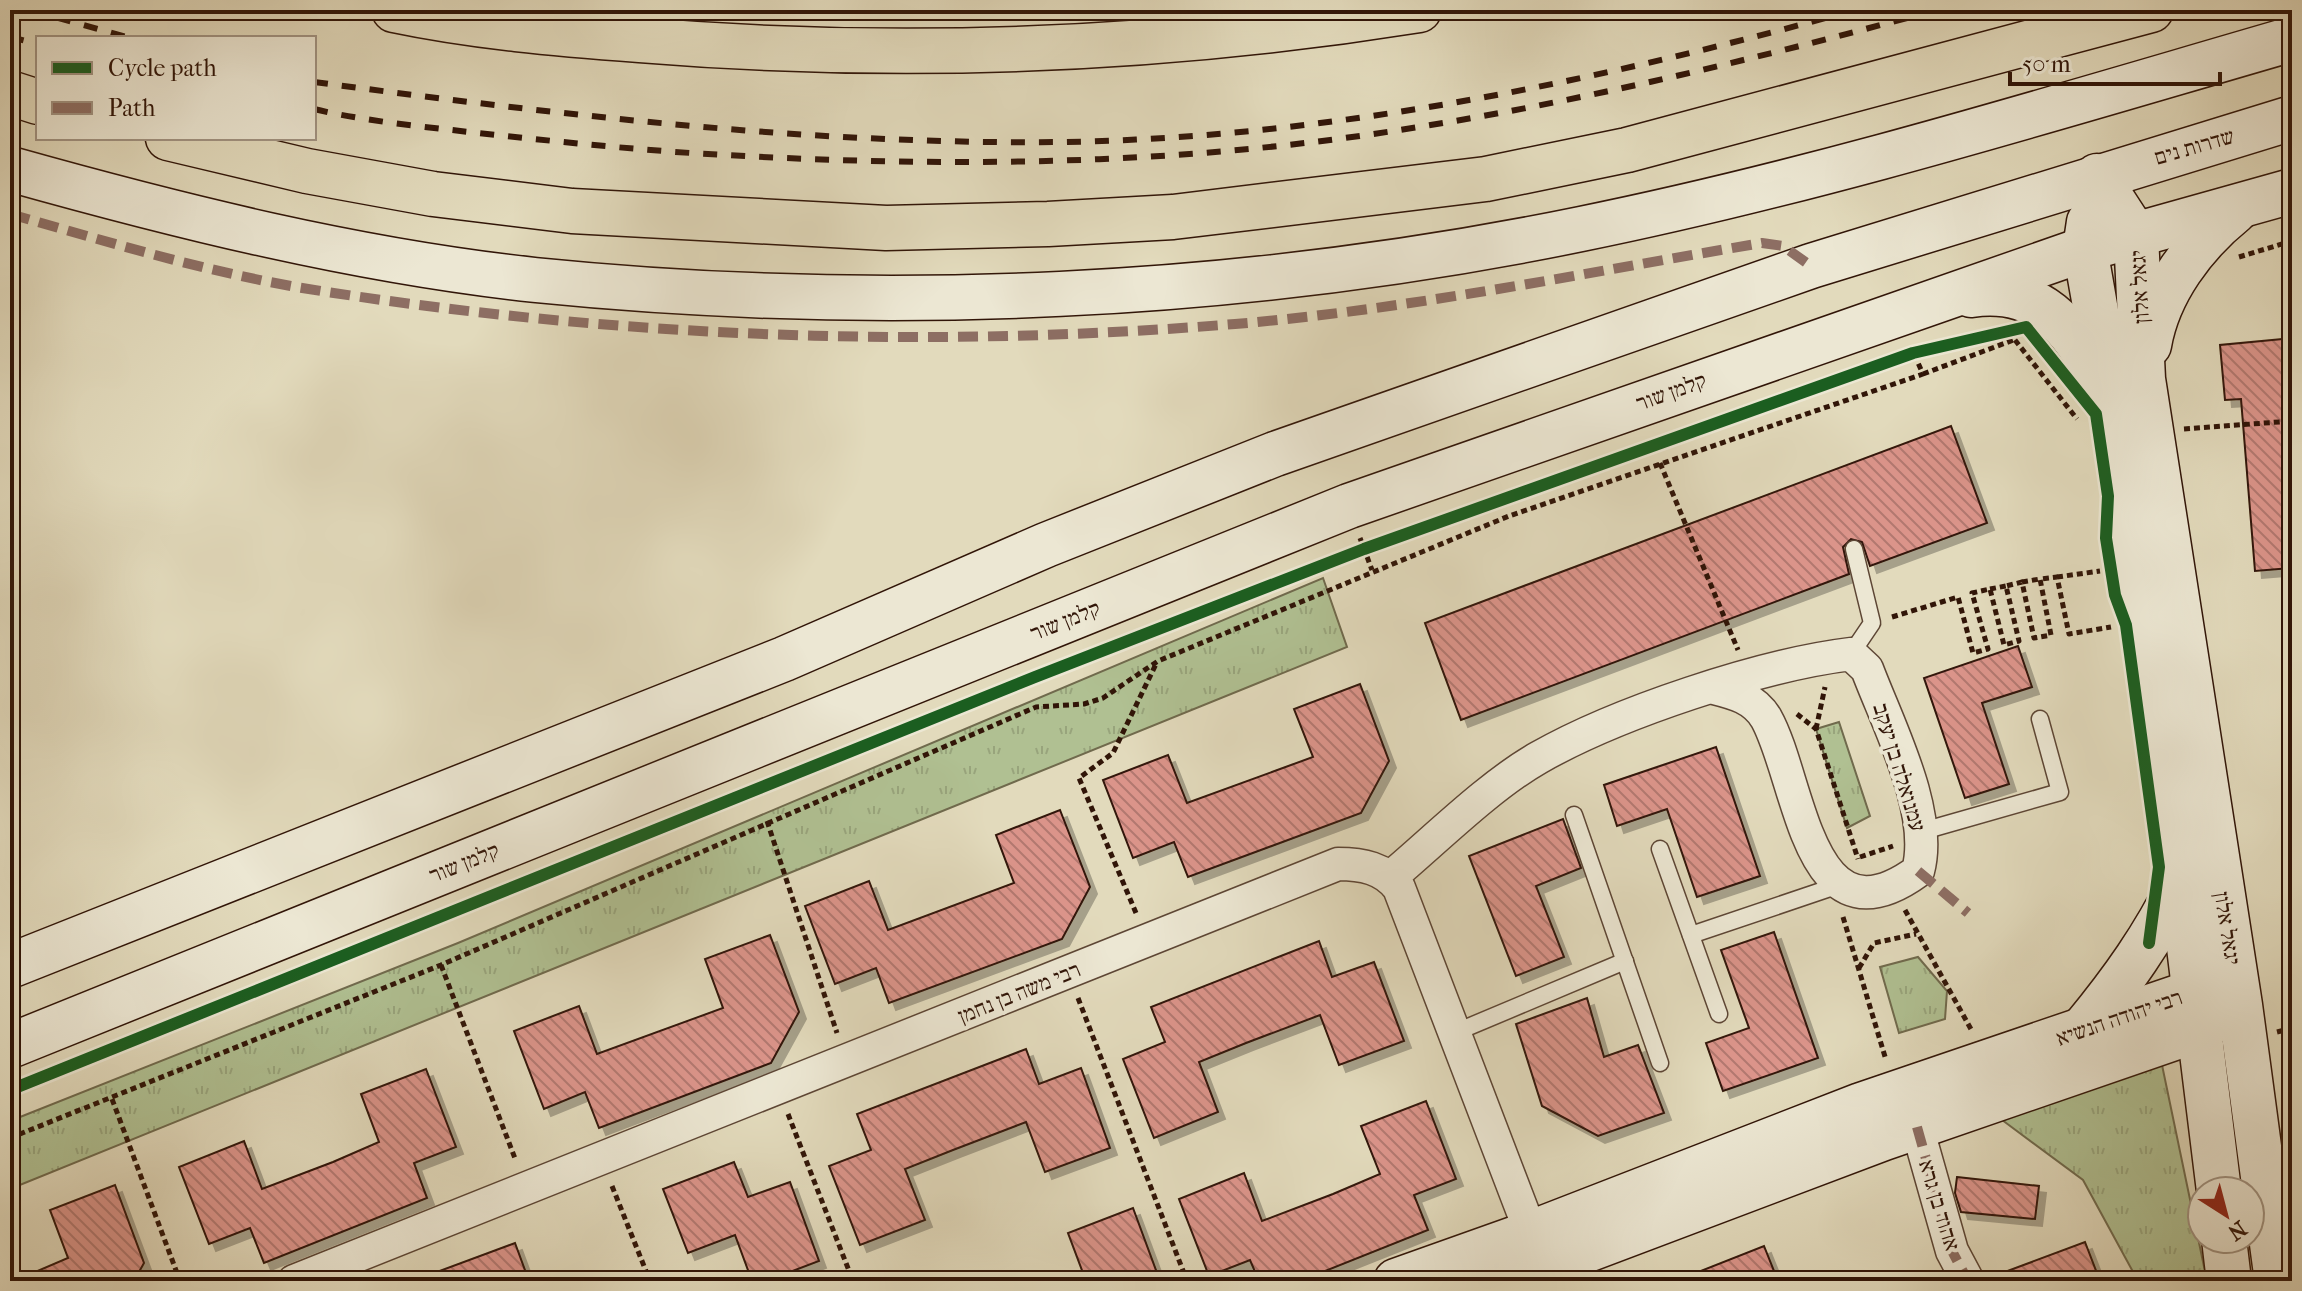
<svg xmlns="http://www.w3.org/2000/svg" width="2302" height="1291" viewBox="0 0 2302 1291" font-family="'IM FELL French Canon','Frank Ruhl Libre',serif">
  <defs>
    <pattern id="grass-tufts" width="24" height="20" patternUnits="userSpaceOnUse" patternTransform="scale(2)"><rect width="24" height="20" fill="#b0c092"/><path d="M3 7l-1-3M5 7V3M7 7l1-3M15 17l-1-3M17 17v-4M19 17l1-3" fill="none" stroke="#98a47c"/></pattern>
    <pattern id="building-back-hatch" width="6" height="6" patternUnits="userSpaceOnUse" patternTransform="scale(2)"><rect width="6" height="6" fill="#db948a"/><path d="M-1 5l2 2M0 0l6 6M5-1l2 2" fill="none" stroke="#b2786f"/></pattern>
    <filter id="shadow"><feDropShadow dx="7" dy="7" stdDeviation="0" flood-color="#0004"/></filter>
  </defs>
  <rect width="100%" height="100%" fill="#e2dabc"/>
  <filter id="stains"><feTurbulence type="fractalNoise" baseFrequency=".0025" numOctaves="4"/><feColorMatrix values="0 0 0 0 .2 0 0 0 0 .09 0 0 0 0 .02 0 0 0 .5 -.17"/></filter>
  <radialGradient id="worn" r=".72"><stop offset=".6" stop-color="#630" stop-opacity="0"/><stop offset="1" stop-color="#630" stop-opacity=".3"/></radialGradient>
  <g fill="url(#grass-tufts)" stroke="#706a4d" stroke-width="2">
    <polygon points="1323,578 1347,647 10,1189 10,1121 458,943"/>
    <polygon points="1839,722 1870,816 1847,828 1816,729"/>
    <polygon points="1918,957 1947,991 1945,1019 1899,1033 1880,967"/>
    <polygon points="2162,1065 2207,1281 2138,1281 2083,1180 1994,1114"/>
  </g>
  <g fill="url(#building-back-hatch)" stroke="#311508" stroke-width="2" filter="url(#shadow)">
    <polygon points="2292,338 2292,568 2255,571 2241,399 2225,400 2220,345"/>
    <polygon points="1951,426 1987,523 1870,566 1862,542 1851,539 1843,547 1849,574 1461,720 1425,623"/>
    <polygon points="2018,646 2032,687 1982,703 2009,784 1965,798 1924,678"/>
    <polygon points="1360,684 1389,761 1361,813 1188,877 1174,842 1133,858 1103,780 1168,755 1187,803 1313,757 1294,709"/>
    <polygon points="1716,747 1760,876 1697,897 1667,809 1617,826 1604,785"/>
    <polygon points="1060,810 1090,887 1062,939 889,1003 876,968 835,984 805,906 869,881 888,930 1014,883 996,835"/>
    <polygon points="1563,819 1581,868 1536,886 1564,957 1516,976 1469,856"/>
    <polygon points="1774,932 1818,1058 1723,1091 1706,1043 1749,1028 1721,950"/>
    <polygon points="770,935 799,1012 771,1063 599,1128 585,1092 544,1109 514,1031 579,1006 597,1054 723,1008 705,959"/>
    <polygon points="1319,941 1332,977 1374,962 1404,1041 1339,1065 1320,1015 1246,1043 1199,1062 1218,1112 1154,1138 1123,1059 1165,1042 1151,1007"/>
    <polygon points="1587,998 1604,1057 1638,1045 1664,1113 1598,1136 1542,1106 1516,1024"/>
    <polygon points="1026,1049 1039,1084 1081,1068 1110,1148 1045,1172 1026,1122 953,1150 905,1169 925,1220 860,1245 829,1166 871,1150 857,1114"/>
    <polygon points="426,1069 456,1147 414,1163 427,1198 264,1263 250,1228 209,1244 179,1167 244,1141 262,1189 333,1162 379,1142 361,1094"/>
    <polygon points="1426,1101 1456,1179 1414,1195 1428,1230 1300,1281 1259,1281 1250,1260 1209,1276 1179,1199 1244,1173 1262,1221 1333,1194 1380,1174 1361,1126"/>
    <polygon points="734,1162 748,1197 790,1182 819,1261 766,1281 752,1281 735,1235 688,1253 663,1189"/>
    <polygon points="1957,1177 2039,1186 2035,1219 1961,1212 1955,1193"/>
    <polygon points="115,1185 144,1263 134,1281 14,1281 68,1258 50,1210"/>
    <polygon points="1133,1208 1160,1281 1086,1281 1068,1233"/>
    <polygon points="2085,1242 2100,1281 1987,1281 1986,1279"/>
    <polygon points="515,1243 529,1281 418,1281 418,1279"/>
    <polygon points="1764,1246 1778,1281 1678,1281 1678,1280"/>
  </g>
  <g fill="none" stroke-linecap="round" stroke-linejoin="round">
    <g stroke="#5d4635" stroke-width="19">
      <g id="lane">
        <polyline points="1851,654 1872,623 1854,549"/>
        <polyline points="1574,815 1660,1063"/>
        <polyline points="1923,831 2060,792 2040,719"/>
        <polyline points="1660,849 1719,1014"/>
        <polyline points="1691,935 1839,885"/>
        <polyline points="1454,1033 1625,961"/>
      </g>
    </g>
    <g stroke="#5d4635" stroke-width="35">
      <g id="street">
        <path d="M1391,877C1435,840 1489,786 1538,758C1617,713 1761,665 1851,654L1867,669C1888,725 1934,812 1918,871C1807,952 1801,780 1766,718C1754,698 1734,693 1714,688"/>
        <polyline points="1917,1127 1952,1251 1968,1281"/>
        <path d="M294,1281L1338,864C1362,864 1384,868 1399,888L1531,1233L1548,1246"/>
      </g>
    </g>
    <g stroke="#311508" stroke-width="47">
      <g id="secondary">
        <path d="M10,169C181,217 358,261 535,280C883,315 1239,299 1581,229C1822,180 2057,107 2292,39"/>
        <polyline points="2097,176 2136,236 2143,379 2240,1005 2277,1281"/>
        <polyline points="2089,222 2085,249 2112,402 2181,882 2219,1191"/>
        <path d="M1971,295C2039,285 2072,326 2101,382"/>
        <path d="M2149,345C2158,292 2194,244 2235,211"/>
        <polyline points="10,966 784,659 1046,545 1275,454 1811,266 2292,118"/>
        <path d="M2083,1029C2122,982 2154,937 2181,882"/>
        <polyline points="10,1046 1349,506 2085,249 2292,191"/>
        <polyline points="2224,1239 2229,1281"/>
        <polyline points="1396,1281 1531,1233 1861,1105 2196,991 2223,999"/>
        <polyline points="1505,1281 1884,1138 2200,1029 2224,1014"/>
      </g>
    </g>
    <g stroke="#311508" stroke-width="47">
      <g id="highway">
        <path d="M394,10C475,27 558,34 640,40C898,61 1163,51 1419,10"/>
        <polyline points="10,93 38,102"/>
        <polyline points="168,138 307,171 433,194 572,211 886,228 1048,224 1173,217 1486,179 1627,150 2151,10"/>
      </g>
    </g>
    <g stroke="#311508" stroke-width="5" stroke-dasharray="6 4" stroke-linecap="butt">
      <polyline points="2239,257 2292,241"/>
      <polyline points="2015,340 2077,419"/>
      <polyline points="1923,374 2016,339"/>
      <polyline points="2184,429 2292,421"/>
      <polyline points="1660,463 1738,650"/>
      <polyline points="1360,538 1372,570"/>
      <polyline points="2057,577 2100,571"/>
      <polyline points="2022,582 2040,579"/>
      <polyline points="1990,589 2006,586"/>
      <polyline points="1892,617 1958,597 1973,653 1988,649 1972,593 1990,589 2004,645 2019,641 2006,586 2022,582 2034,638 2051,635 2040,579 2057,577 2069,634 2111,627"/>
      <polyline points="1797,714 1816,729 1858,859"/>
      <polyline points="1816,729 1825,687"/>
      <polyline points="767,821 837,1033"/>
      <polyline points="1860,857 1893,846"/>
      <polyline points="1905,910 1972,1031"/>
      <polyline points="1136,913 1079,778 1113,753 1157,662"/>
      <polyline points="1843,917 1886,1060"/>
      <polyline points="441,965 516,1161"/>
      <polyline points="1859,968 1874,943 1916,934"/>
      <polyline points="1078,998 1187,1281"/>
      <polyline points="2277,1032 2285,1030 2284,1004 2292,1003"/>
      <polyline points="112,1099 180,1281"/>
      <polyline points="788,1114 853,1281"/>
      <polyline points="10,1138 441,965 1036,707 1084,704 1103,698 1158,661 1509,516 1923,374 1911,347"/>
      <polyline points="612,1186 650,1281"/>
    </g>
    <use href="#lane" stroke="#ece7d3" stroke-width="16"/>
    <use href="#street" stroke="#ece7d3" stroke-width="32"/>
    <use href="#secondary" stroke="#ece7d3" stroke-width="44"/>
    <use href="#highway" stroke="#e2dabc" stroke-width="44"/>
    <g stroke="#311508" stroke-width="6" stroke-dasharray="14 14" stroke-linecap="butt">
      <polyline points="30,10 130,38"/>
      <polyline points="10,37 38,44"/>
      <path d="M314,82C562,115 812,145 1062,142C1331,138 1598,81 1855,10"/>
      <path d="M314,109C364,121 418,126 469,132C543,140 616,148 691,153C930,168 1169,167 1406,129C1586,101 1762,57 1937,10"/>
    </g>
    <g stroke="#8d6e63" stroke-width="10" stroke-dasharray="20 10" stroke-linecap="butt">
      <path d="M10,214C112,243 216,275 321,291C622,338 931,349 1235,324C1412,309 1588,272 1762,243L1783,246L1811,266"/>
      <polyline points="1918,871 1968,913"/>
      <polyline points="1917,1127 1952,1251 1968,1281"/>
    </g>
    <g stroke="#ece7d3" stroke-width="17">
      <polyline id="cycleway" points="10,1090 1035,677 1364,549 1913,353 2026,327 2096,414 2108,496 2106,538 2115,595 2126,625 2159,867 2149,943"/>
    </g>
    <use href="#cycleway" stroke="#1b5e20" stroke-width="12"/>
  </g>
  <g text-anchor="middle" stroke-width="8" stroke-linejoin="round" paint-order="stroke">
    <g font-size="22" fill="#311508" stroke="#ece7d3">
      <text transform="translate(2194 146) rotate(-16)" y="8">שדרות נים</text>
      <text transform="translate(2139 287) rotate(-93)" y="8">יגאל אלון</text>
      <text transform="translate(1671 391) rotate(-20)" y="8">קלמן שור</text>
      <text transform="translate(1065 620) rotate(-22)" y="8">קלמן שור</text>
      <text transform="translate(1900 767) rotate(73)" y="8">עמנואלה בן יעקב</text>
      <text transform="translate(464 862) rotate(-22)" y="8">קלמן שור</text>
      <text transform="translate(2228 928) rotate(81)" y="8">יגאל אלון</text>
      <text transform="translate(1019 992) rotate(-22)" y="8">רבי משה בן נחמן</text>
      <text transform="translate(2119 1017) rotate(-19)" y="8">רבי יהודה הנשיא</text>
      <text transform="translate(1940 1205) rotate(73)" y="8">אהוד בן גרא</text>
    </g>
  </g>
  <rect width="2302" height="1291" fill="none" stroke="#e2dabc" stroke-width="40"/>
  <rect x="12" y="12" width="2278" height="1267" fill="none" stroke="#311508" stroke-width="4"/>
  <rect x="20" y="20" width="2262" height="1251" fill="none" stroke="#311508" stroke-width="2"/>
  <rect x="36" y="36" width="280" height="104" fill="#ece7d3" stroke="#a19382" stroke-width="2"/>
  <rect x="52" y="62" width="40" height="12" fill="#1b5e20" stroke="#a19382" stroke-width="2"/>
  <text x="108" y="76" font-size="24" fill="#311508">Cycle path</text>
  <rect x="52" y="102" width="40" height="12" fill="#8d6e63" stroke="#a19382" stroke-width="2"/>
  <text x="108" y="116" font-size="24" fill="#311508">Path</text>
  <g transform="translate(2226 1215) rotate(144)"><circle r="38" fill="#ece7d3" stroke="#a19382" stroke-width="2"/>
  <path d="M0-6L14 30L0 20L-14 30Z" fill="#8f2418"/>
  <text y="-12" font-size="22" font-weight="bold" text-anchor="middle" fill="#311508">N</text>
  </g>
  <path d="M2010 72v12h210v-12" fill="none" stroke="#311508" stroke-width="4"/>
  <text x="2022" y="72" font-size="24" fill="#311508" stroke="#ece7d3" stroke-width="6" paint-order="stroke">50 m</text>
  <rect width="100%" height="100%" filter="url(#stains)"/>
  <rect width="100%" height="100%" fill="url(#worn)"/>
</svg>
